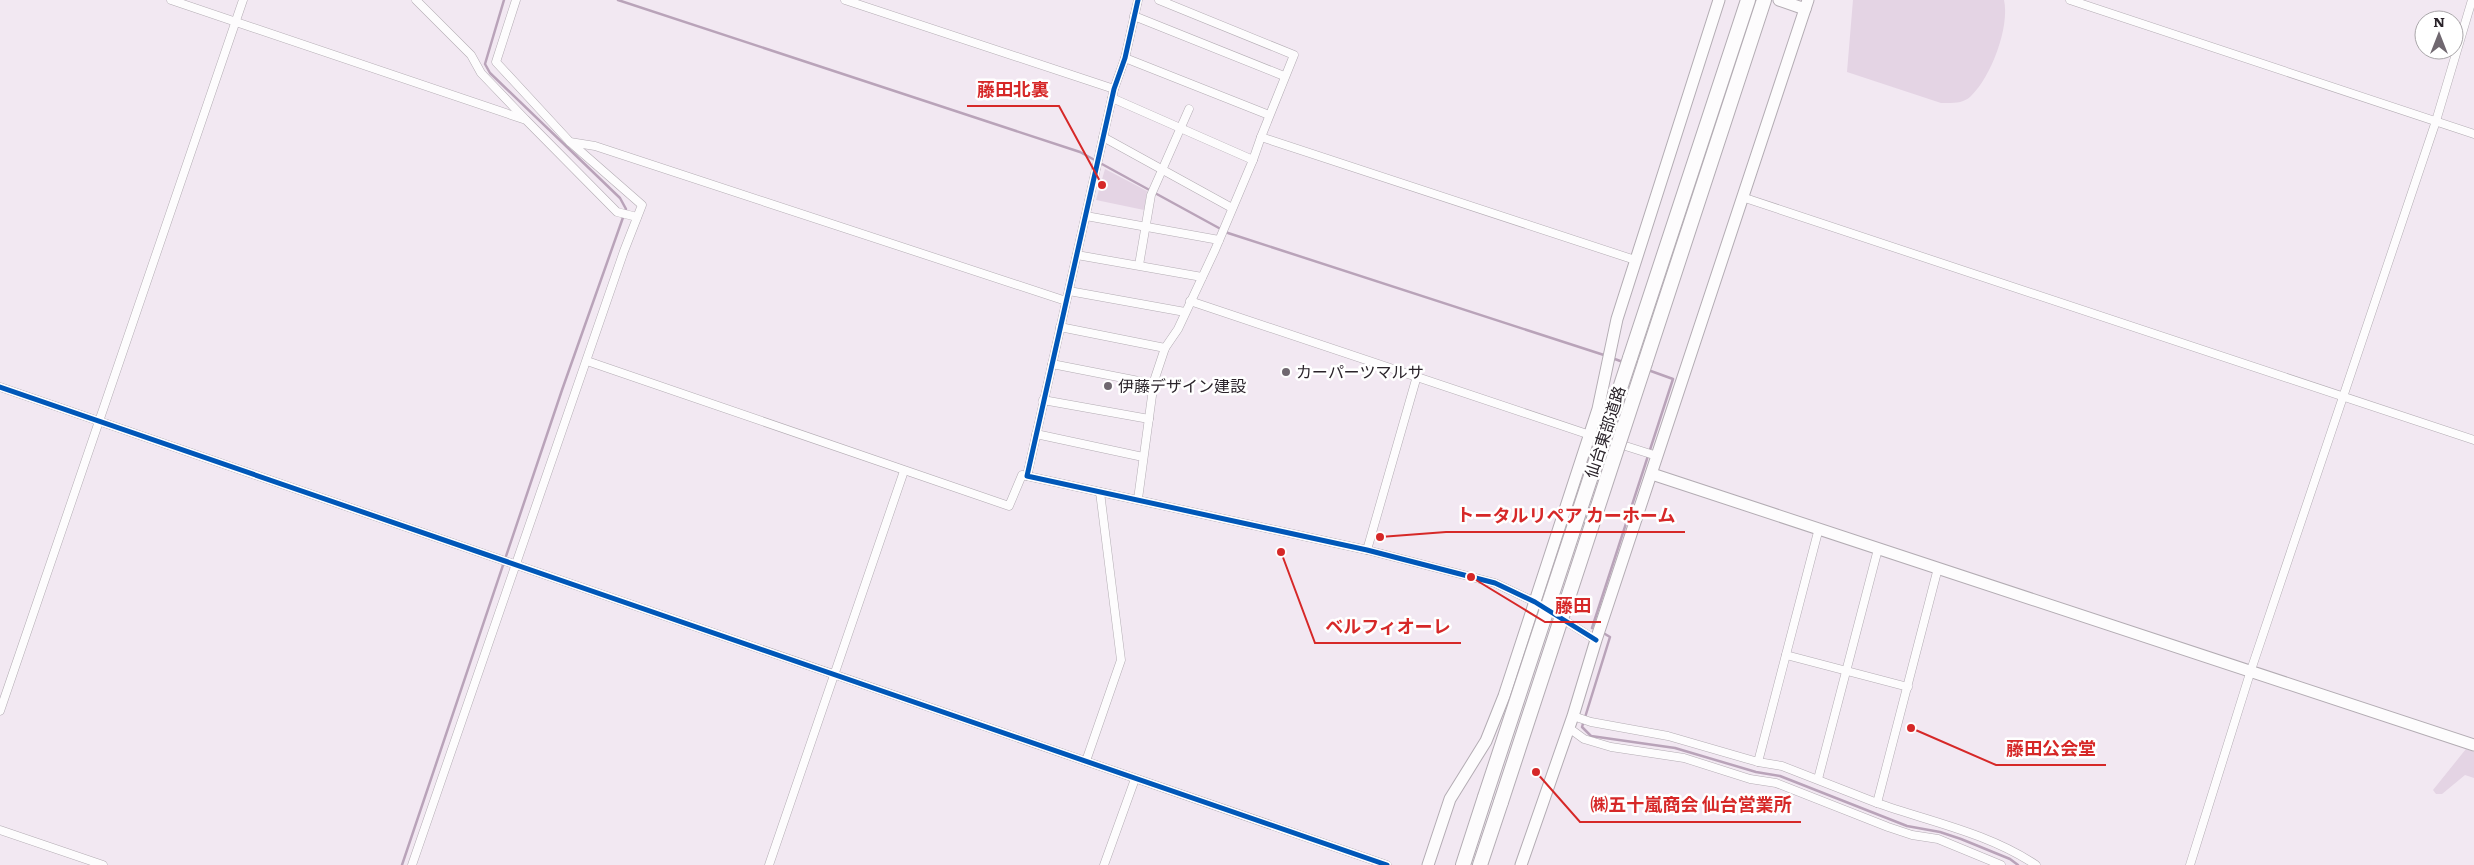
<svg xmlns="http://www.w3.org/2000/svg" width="2474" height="865" viewBox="0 0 2474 865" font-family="Literata,'Noto Sans JP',serif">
  <rect width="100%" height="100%" fill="#f2e8f2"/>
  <g fill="#e4d4e4">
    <path d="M1853,0H2004C2010,27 1991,77 1971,96C1963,104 1952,103 1941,103L1847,72Z"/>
    <polygon points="1105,169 1147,191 1144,210 1096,200"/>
    <polygon points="2466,749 2474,752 2474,778 2465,775 2442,794 2436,794 2433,790"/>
  </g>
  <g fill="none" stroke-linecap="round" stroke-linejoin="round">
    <g stroke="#b9a3b9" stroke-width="2.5">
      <polyline points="618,0 1080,152 1228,233 1607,356"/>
      <polyline points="1612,358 1623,362"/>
      <polyline points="1592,628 1673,379 1648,370"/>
      <polyline points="1605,634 1610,637 1582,727 1591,736 1675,748 1756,772 1780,776 1907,826 1940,832 1961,839 2010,859 2018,865"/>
      <polyline points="402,865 562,390 626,209 620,198 490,73 485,64 504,0"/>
    </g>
    <g stroke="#b3acb3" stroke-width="9">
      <g id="street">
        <polyline points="171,0 526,120 617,212 637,217"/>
        <polyline points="416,0 471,55 481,73 525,119"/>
        <polyline points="516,0 496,62 570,142 595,146 1066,301"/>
        <polyline points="845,0 1114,89"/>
        <polyline points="1138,0 1125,58 1114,89 1027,476 1367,550 1495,583 1535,602 1596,640"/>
        <polyline points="1159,0 1294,55 1261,137"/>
        <polyline points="2070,0 2474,134"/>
        <polyline points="1134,16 1284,76"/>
        <polyline points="1125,58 1269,115"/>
        <polyline points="1112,98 1253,160 1261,137 1635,260"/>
        <polyline points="1103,137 1232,208"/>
        <polyline points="1742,197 2474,440"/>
        <polyline points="1086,216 1219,240"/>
        <polyline points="1077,255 1202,277"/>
        <polyline points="1139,265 1151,195 1189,109"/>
        <polyline points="1069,291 1185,312"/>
        <polyline points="1190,301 1605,440"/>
        <polyline points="1060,327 1165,348"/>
        <polyline points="587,361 1009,506 1022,475 1027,476"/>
        <polyline points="1052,364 1154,384"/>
        <polyline points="0,387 1387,865"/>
        <polyline points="1043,400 1149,419"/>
        <polyline points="1036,434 1143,457"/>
        <polyline points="1616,443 1657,456"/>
        <polyline points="1138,499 1154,381 1165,348 1178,329 1215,250 1253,160"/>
        <polyline points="1367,550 1417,376"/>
        <polyline points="1786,655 1908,687"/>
        <polyline points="0,711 243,0"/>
        <polyline points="1573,716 1591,722 1668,736 1758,762 1782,766 1877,803 1938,568"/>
        <polyline points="1569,728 1584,739 1611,747 1684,758 1750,779 1776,783 1888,827 1912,835 1938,839 2001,865"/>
        <polyline points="1086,761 1121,660 1100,492"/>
        <polyline points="1758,762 1819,528"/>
        <polyline points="1818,779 1878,549"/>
        <path d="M1877,803C1931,822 1988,833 2036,865"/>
        <polyline points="0,830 103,865"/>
        <polyline points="412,865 624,251 642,205 570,142"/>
        <polyline points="769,865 904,471"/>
        <polyline points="1104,865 1135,779"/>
        <polyline points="2190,865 2251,670 2436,121 2472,0"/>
      </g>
    </g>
    <g stroke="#b3acb3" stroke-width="13">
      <g id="secondary">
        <polyline points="1779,0 1805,9"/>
        <polyline points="1652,474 2474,745"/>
        <polyline points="1428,865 1450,799 1486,741 1504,696 1598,409 1617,319 1719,0"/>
        <polyline points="1521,865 1573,716 1596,640 1808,0"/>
      </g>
    </g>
    <g stroke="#b3acb3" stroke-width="16">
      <g id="highway">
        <polyline points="1630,358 1748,0"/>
        <polyline points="1645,363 1764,0"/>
        <polyline points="1463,865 1485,797"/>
        <polyline points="1480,865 1501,802"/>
      </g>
    </g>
    <use href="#street" stroke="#fdfcfd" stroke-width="8"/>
    <use href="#secondary" stroke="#fdfcfd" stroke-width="11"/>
    <use href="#highway" stroke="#fdfcfd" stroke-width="14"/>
    <g stroke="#b3acb3" stroke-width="16" stroke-linecap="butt">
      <g id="highway-bridge">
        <polyline points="1485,797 1630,358"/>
        <polyline points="1501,802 1645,363"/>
      </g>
    </g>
    <use href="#highway-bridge" stroke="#fdfcfd" stroke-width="14"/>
    <g stroke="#fff" stroke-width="8">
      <g id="cycleway">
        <polyline points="1138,0 1125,58 1114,89 1027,476 1367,550 1495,583 1535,602 1596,640"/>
        <polyline points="0,387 1387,865"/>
      </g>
    </g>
    <use href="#cycleway" stroke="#0057b8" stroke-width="5"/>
  </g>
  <g fill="#706870" stroke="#fff" stroke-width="2">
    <circle cx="1286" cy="372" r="5"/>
    <circle cx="1108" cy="386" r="5"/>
  </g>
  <g text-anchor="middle" stroke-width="5" stroke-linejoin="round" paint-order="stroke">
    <g font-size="16" fill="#2a232a" stroke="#fff" text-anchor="start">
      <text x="1296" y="378">カーパーツマルサ</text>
      <text x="1118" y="392">伊藤デザイン建設</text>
    </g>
    <g font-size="16" fill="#2a232a" stroke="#fff">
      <text transform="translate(1605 432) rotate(-72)" y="6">仙台東部道路</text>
    </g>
  </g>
  <path fill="none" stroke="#d62828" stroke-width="2" d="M1102 185L1059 106H967M1380 537L1446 532H1685M1471 577L1545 622H1601M1281 552L1315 643H1461M1911 728L1996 765H2106M1536 772L1580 822H1801"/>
  <g fill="#d62828" stroke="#fff" stroke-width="2">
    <circle cx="1102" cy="185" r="5"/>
    <circle cx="1380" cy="537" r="5"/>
    <circle cx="1471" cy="577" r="5"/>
    <circle cx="1281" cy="552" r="5"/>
    <circle cx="1911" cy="728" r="5"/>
    <circle cx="1536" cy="772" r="5"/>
  </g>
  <g font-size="18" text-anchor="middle" font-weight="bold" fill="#d62828" stroke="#fff" stroke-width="5" stroke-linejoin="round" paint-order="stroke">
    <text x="1013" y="96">藤田北裏</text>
    <text x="1566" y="522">トータルリペア カーホーム</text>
    <text x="1573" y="612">藤田</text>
    <text x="1388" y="633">ベルフィオーレ</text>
    <text x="2051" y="755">藤田公会堂</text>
    <text x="1691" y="811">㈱五十嵐商会 仙台営業所</text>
  </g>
  <g transform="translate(2439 35)"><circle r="24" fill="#ffffff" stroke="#aaa7aa"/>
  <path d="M0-4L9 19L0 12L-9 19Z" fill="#706870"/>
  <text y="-8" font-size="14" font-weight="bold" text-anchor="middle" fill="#2a232a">N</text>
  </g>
</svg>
